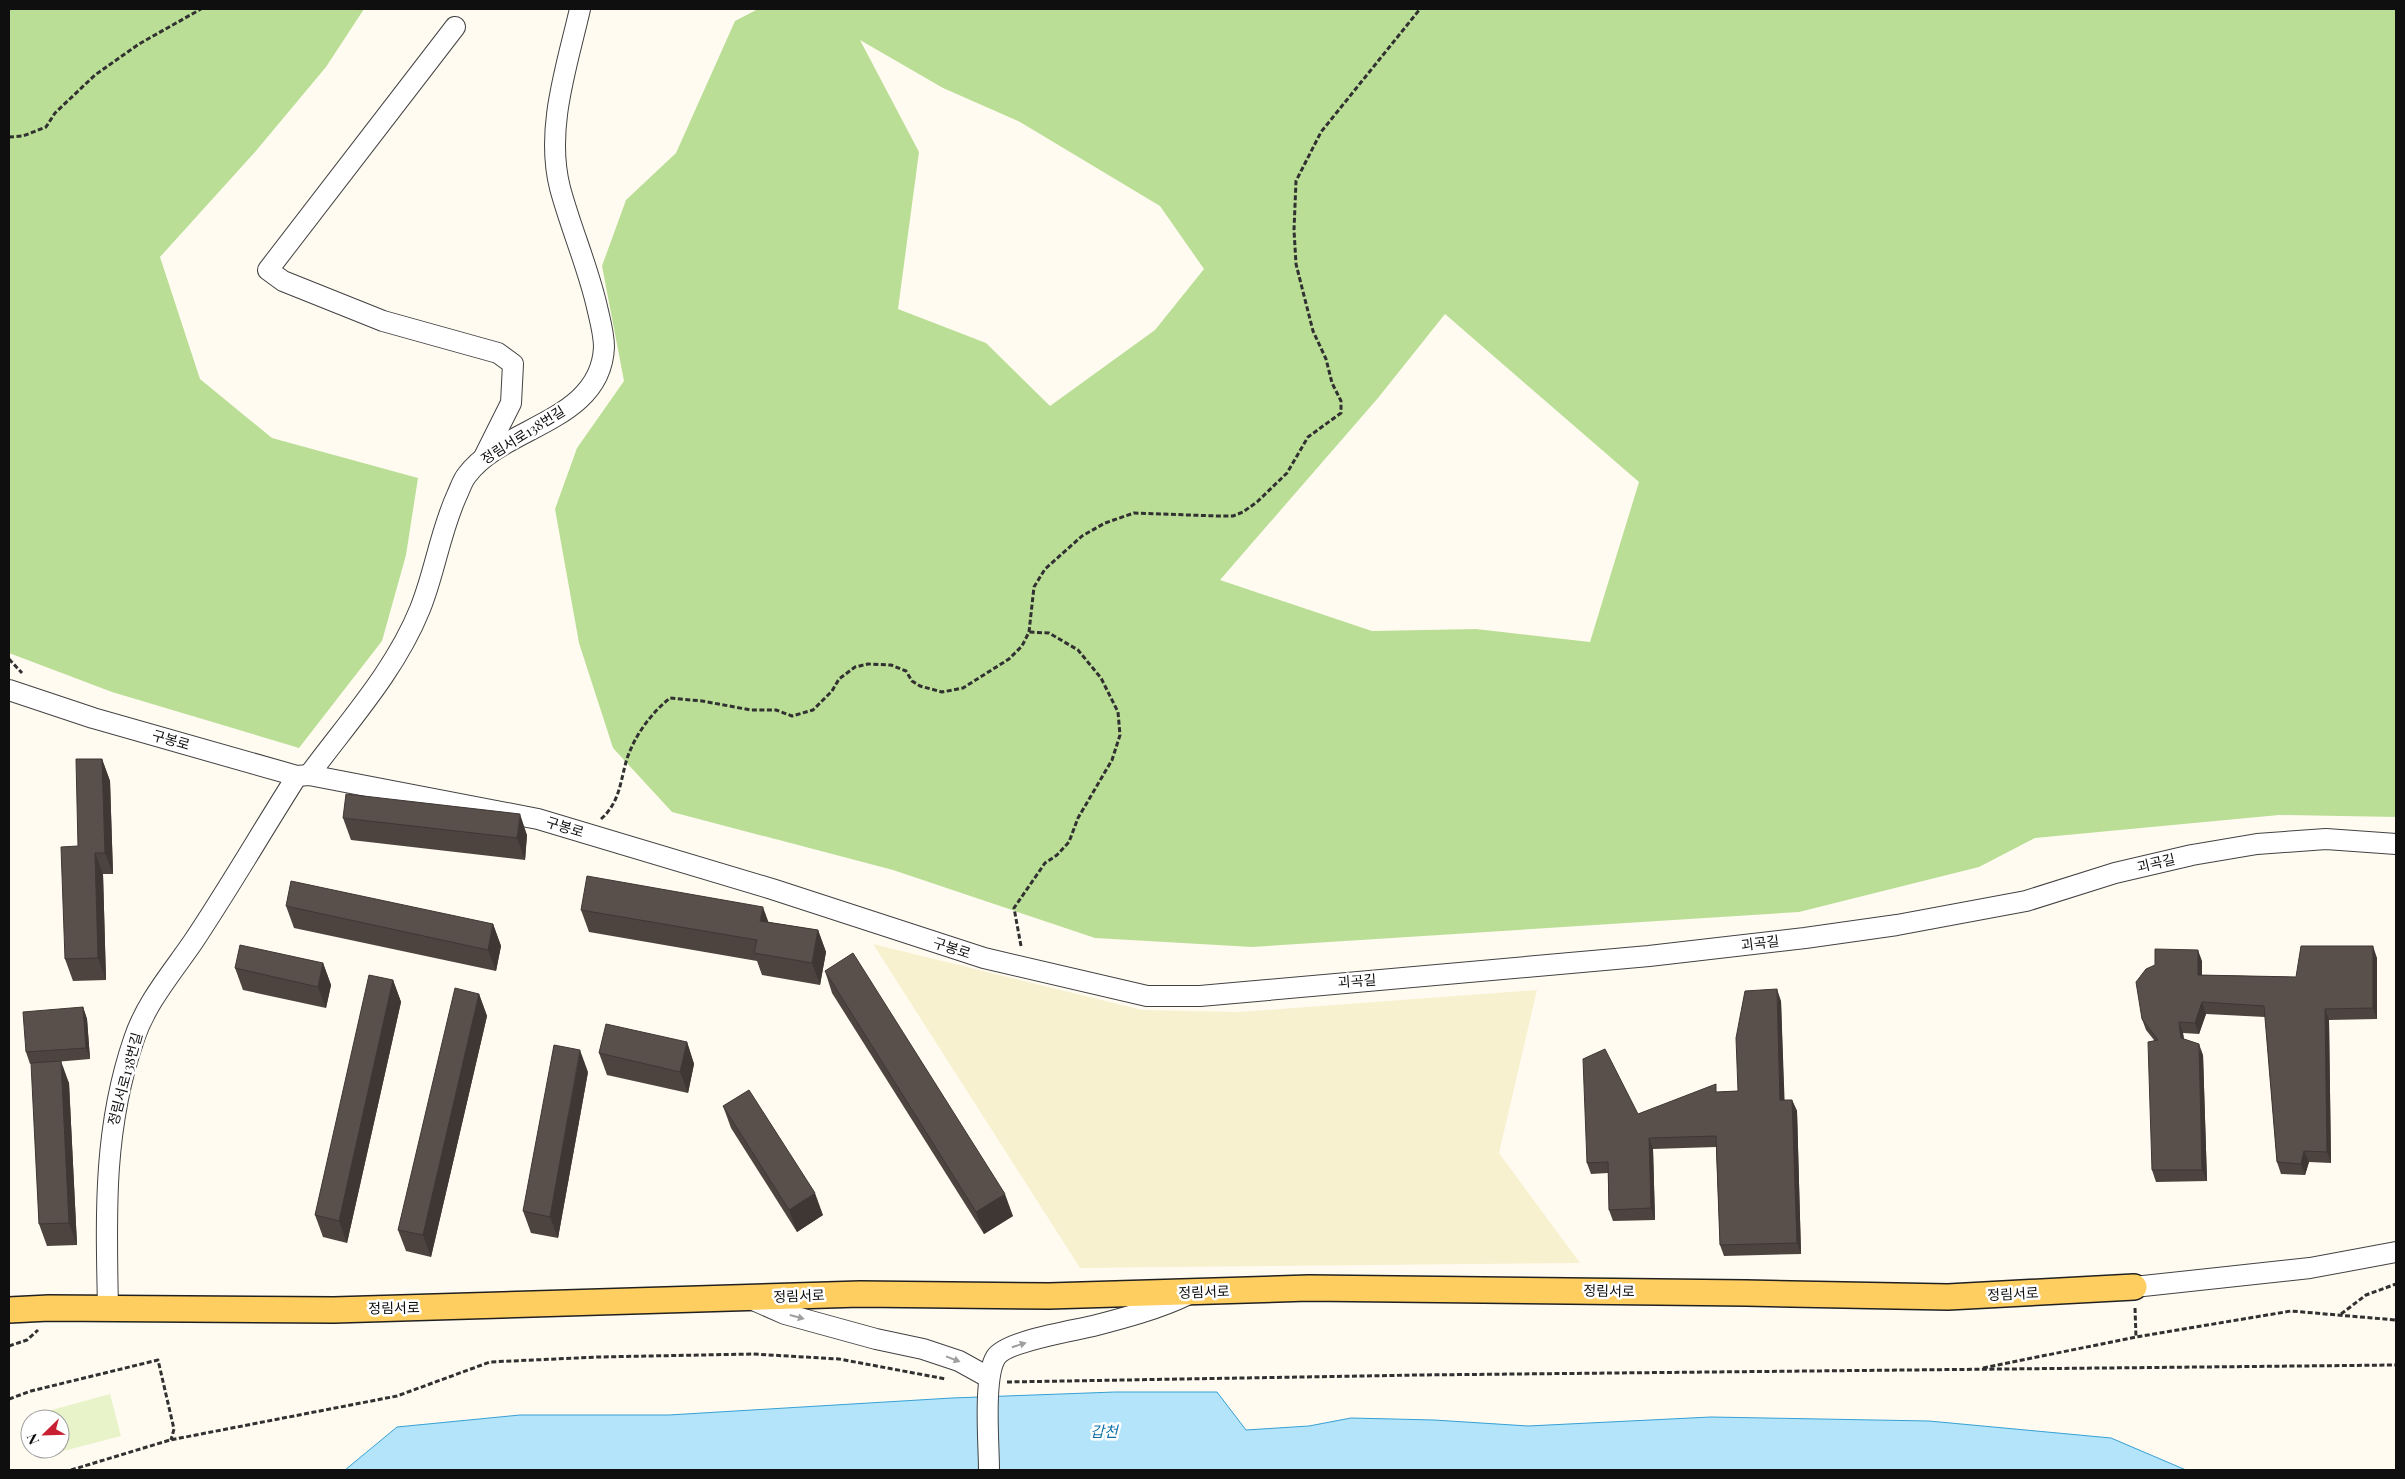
<svg xmlns="http://www.w3.org/2000/svg" width="2405" height="1479" viewBox="0 0 2405 1479" font-family="'Playfair Display','Noto Sans KR',serif">
  <rect width="100%" height="100%" fill="#fffbf1"/>
  <polygon fill="#f7f1cf" points="873,944 1142,1010 1238,1012 1537,990 1499,1153 1580,1263 1080,1268"/>
  <g fill="#bbde96" fill-rule="evenodd">
    <polygon points="9,9 364,9 326,67 255,152 160,257 200,379 272,438 418,478 406,555 382,641 299,748 112,692 9,653"/>
    <path d="M758,9H2396V817L2279,815L2035,838L1979,867L1799,912L1252,947L1095,938L893,870L672,812L613,748L579,643L555,509L577,448L624,381L602,266L626,200L676,153L735,21ZM860,40L943,88L1020,122L1160,206L1204,269L1155,330L1050,406L986,343L898,309L919,152ZM1445,314L1639,482L1590,642L1476,629L1372,631L1220,580L1378,398Z"/>
  </g>
  <polygon fill="#e8f3ca" points="110,1394 121,1436 48,1455 47,1449 60,1449 60,1419 39,1419 37,1414"/>
  <polygon fill="#b3e4f9" stroke="#36a0d5" points="1115,1392 1217,1392 1246,1430 1309,1426 1351,1418 1434,1420 1528,1426 1711,1417 1929,1421 2111,1438 2186,1470 345,1470 397,1427 520,1415 669,1415 952,1398"/>
  <g fill="none" stroke-linecap="round" stroke-linejoin="round">
    <g stroke="#424242" stroke-width="22">
      <g id="minor">
        <polyline points="455,27 268,270 283,281 383,321 498,353 513,364 511,403 484,457"/>
        <polyline points="9,690 93,718 297,776 309,775 538,819 772,889 984,958 1147,996 1200,996 1649,956 1805,938 1897,925 2026,901 2115,873 2192,855 2257,844 2326,839 2396,844"/>
        <path d="M309,775C348,722 395,671 420,609C435,572 440,532 457,495C460,489 462,481 467,475C503,426 601,422 604,347C604,334 600,320 597,307C588,267 571,229 560,188C545,129 567,66 580,9"/>
        <polyline points="2134,1287 2310,1268 2396,1252"/>
        <polyline points="751,1299 785,1314 876,1339 923,1349 959,1361 988,1377"/>
        <path d="M108,1308C106,1215 103,1129 134,1039C146,1003 171,974 193,942C229,888 262,831 297,776"/>
        <path d="M989,1470C989,1444 983,1377 996,1357C1007,1341 1072,1331 1093,1326C1124,1318 1158,1309 1187,1295"/>
      </g>
    </g>
    <g stroke="#202020" stroke-width="28">
      <polyline id="major" points="9,1310 49,1308 334,1310 860,1294 1049,1296 1309,1288 1746,1293 1948,1297 2134,1287"/>
    </g>
    <g stroke="#313131" stroke-width="3" stroke-dasharray="5 2.5" stroke-linecap="butt">
      <polyline points="9,137 23,136 46,127 55,113 95,75 139,44 201,9"/>
      <polyline points="9,659 22,673"/>
      <path d="M601,819C619,803 620,784 626,762C633,738 650,714 670,698L702,701L751,710H776L792,716L813,710L832,691L839,679L855,667L868,664L891,665L906,671L912,681L920,686L942,692L963,688L1009,659L1022,646L1029,632L1034,587L1045,569L1082,536L1105,523L1134,513L1217,516H1233L1243,512L1257,502L1287,473L1308,437L1341,413V401L1332,383L1326,359L1313,331L1296,264L1294,230L1296,181L1321,132L1420,9"/>
      <polyline points="1021,946 1014,908 1045,863 1057,855 1069,842 1078,818 1112,760 1120,735 1118,712 1101,678 1078,650 1049,633 1029,632"/>
      <polyline points="2135,1308 2136,1337"/>
      <polyline points="2341,1314 2366,1295 2396,1284"/>
      <polyline points="9,1346 27,1340 38,1330"/>
      <polyline points="1983,1368 2136,1337 2291,1311 2396,1320"/>
      <polyline points="1007,1382 1419,1375 2396,1365"/>
      <polyline points="9,1399 31,1391 158,1360 174,1429 171,1440"/>
      <polyline points="71,1470 170,1440 397,1396 490,1362 598,1357 753,1354 839,1359 946,1379"/>
    </g>
    <use href="#minor" stroke="#fff" stroke-width="20"/>
    <use href="#major" stroke="#ffce61" stroke-width="25"/>
  </g>
  <g fill="#4d4440">
    <polygon points="102,759 110,781 113,874 103,874 106,980 73,981 65,959"/>
    <polygon points="343,818 527,835 525,860 351,840"/>
    <polygon points="286,906 493,924 501,946 496,971 294,928"/>
    <polygon points="581,910 768,922 818,930 826,952 820,985 762,975 757,961 589,932"/>
    <polygon points="2377,958 2377,1019 2329,1020 2331,1163 2309,1162 2305,1175 2281,1174 2277,1162 2265,1017 2206,1014 2199,1034 2183,1033 2184,1039 2203,1055 2207,1181 2156,1182 2152,1170 2154,1040 2146,1030 2142,1019 2202,961 2202,975 2296,977"/>
    <polygon points="323,963 331,985 326,1008 243,990 235,968"/>
    <polygon points="825,971 1013,1216 984,1234 832,993"/>
    <polygon points="393,980 401,1002 347,1243 323,1237 315,1215"/>
    <polygon points="479,994 487,1016 431,1257 406,1251 398,1230"/>
    <polygon points="1781,1001 1784,1100 1792,1100 1797,1111 1801,1254 1724,1256 1720,1245 1716,1147 1653,1149 1655,1220 1613,1221 1609,1210 1608,1173 1591,1174 1587,1163 1638,1114 1719,1092 1738,1091"/>
    <polygon points="83,1007 87,1019 90,1059 55,1062 69,1083 77,1245 47,1246 39,1224 32,1063 30,1064 26,1052"/>
    <polygon points="687,1042 694,1064 688,1093 607,1075 599,1053"/>
    <polygon points="588,1072 558,1238 531,1233 523,1211"/>
    <polygon points="723,1106 823,1215 797,1232 731,1128"/>
  </g>
  <g fill="#3e3734">
    <polygon points="102,759 110,781 113,874 105,853"/>
    <polygon points="520,814 527,835 525,860 517,838"/>
    <polygon points="95,853 103,874 106,980 98,958"/>
    <polygon points="763,907 771,929 760,921"/>
    <polygon points="493,924 501,946 496,971 488,950"/>
    <polygon points="818,930 826,952 820,985 812,963"/>
    <polygon points="2373,946 2377,958 2377,1019 2373,1008"/>
    <polygon points="2198,950 2202,961 2202,987 2198,975"/>
    <polygon points="323,963 331,985 326,1008 318,987"/>
    <polygon points="393,980 401,1002 347,1243 339,1221"/>
    <polygon points="1777,989 1781,1001 1785,1112 1780,1100"/>
    <polygon points="479,994 487,1016 431,1257 423,1235"/>
    <polygon points="2202,1002 2206,1014 2199,1034 2195,1023"/>
    <polygon points="83,1007 87,1019 90,1059 86,1048"/>
    <polygon points="2325,1009 2329,1020 2331,1163 2327,1152"/>
    <polygon points="2179,1022 2183,1033 2185,1050 2181,1038"/>
    <polygon points="687,1042 694,1064 688,1093 680,1072"/>
    <polygon points="2199,1044 2203,1055 2207,1181 2202,1170"/>
    <polygon points="580,1050 588,1072 558,1238 550,1217"/>
    <polygon points="61,1061 69,1083 77,1245 69,1223"/>
    <polygon points="1792,1100 1797,1111 1801,1254 1797,1243"/>
    <polygon points="1649,1138 1653,1149 1655,1220 1651,1208"/>
    <polygon points="2304,1151 2309,1162 2305,1175 2301,1164"/>
    <polygon points="815,1193 823,1215 797,1232 789,1210"/>
    <polygon points="1005,1194 1013,1216 984,1234 976,1212"/>
  </g>
  <g fill="#594f4b" stroke="#3e3734">
    <polygon points="76,759 102,759 105,853 95,853 98,958 65,959 61,847 78,846"/>
    <polygon points="346,794 520,814 517,838 343,818"/>
    <polygon points="587,876 763,907 760,921 818,930 812,963 754,953 757,940 581,910"/>
    <polygon points="291,881 493,924 488,950 286,906"/>
    <polygon points="240,945 323,963 318,987 235,968"/>
    <polygon points="2301,946 2373,946 2373,1008 2325,1009 2327,1152 2304,1151 2301,1164 2277,1162 2264,1006 2202,1002 2195,1023 2179,1022 2181,1038 2199,1044 2202,1170 2152,1170 2148,1042 2158,1040 2142,1019 2136,982 2146,969 2155,965 2155,949 2198,950 2198,975 2296,977"/>
    <polygon points="853,953 1005,1194 976,1212 825,971"/>
    <polygon points="369,975 393,980 339,1221 315,1215"/>
    <polygon points="455,988 479,994 423,1235 398,1230"/>
    <polygon points="1777,989 1780,1100 1792,1100 1797,1243 1720,1245 1716,1136 1649,1138 1651,1208 1609,1210 1608,1162 1587,1163 1583,1059 1605,1049 1638,1114 1716,1084 1716,1092 1738,1091 1736,1038 1745,991"/>
    <polygon points="83,1007 86,1048 26,1052 23,1012"/>
    <polygon points="606,1024 687,1042 680,1072 599,1053"/>
    <polygon points="554,1045 580,1050 550,1217 523,1211"/>
    <polygon points="61,1061 69,1223 39,1224 31,1063"/>
    <polygon points="749,1090 815,1193 789,1210 723,1106"/>
  </g>
  <defs><path id="oneway-solid" d="M-6-.8H1V-3.2L6.5 0L1 3.2V.8H-6Z" transform="scale(1.25)"/></defs>
  <g fill="#9f9f9f">
    <use href="#oneway-solid" transform="translate(797 1317) rotate(15)"/>
    <use href="#oneway-solid" transform="translate(1019 1345) rotate(-18)"/>
    <use href="#oneway-solid" transform="translate(953 1359) rotate(21)"/>
  </g>
  <g text-anchor="middle" stroke-width="5" stroke-linejoin="round" paint-order="stroke">
    <g font-size="14" fill="#0f0f0f" stroke="#fff">
      <text transform="translate(523 435) rotate(-32)" y="5">정림서로138번길</text>
      <text transform="translate(171 740) rotate(16)" y="5">구봉로</text>
      <text transform="translate(565 827) rotate(17)" y="5">구봉로</text>
      <text transform="translate(2156 863) rotate(-13)" y="5">괴곡길</text>
      <text transform="translate(1760 943) rotate(-7)" y="5">괴곡길</text>
      <text transform="translate(952 948) rotate(18)" y="5">구봉로</text>
      <text transform="translate(1357 981) rotate(-4)" y="5">괴곡길</text>
      <text transform="translate(125 1079) rotate(-75)" y="5">정림서로138번길</text>
      <text transform="translate(1609 1291) rotate(1)" y="5">정림서로</text>
      <text transform="translate(1204 1292) rotate(-2)" y="5">정림서로</text>
      <text transform="translate(2013 1294) rotate(-3)" y="5">정림서로</text>
      <text transform="translate(799 1296) rotate(-2)" y="5">정림서로</text>
      <text transform="translate(394 1308) rotate(-1)" y="5">정림서로</text>
    </g>
    <g font-size="15" font-style="italic" fill="#1071a9" stroke="#fff">
      <text x="1104" y="1437">갑천</text>
    </g>
  </g>
  <rect width="2405" height="1479" fill="none" stroke="#0f0f0f" stroke-width="20"/>
  <g transform="translate(45 1434) rotate(247)"><circle r="24" fill="#ffffff" stroke="#9f9f9f"/>
  <path d="M0-4L9 19L0 12L-9 19Z" fill="#c81f32"/>
  <text y="-8" font-size="14" font-weight="bold" text-anchor="middle" fill="#0f0f0f">N</text>
  </g>
</svg>
